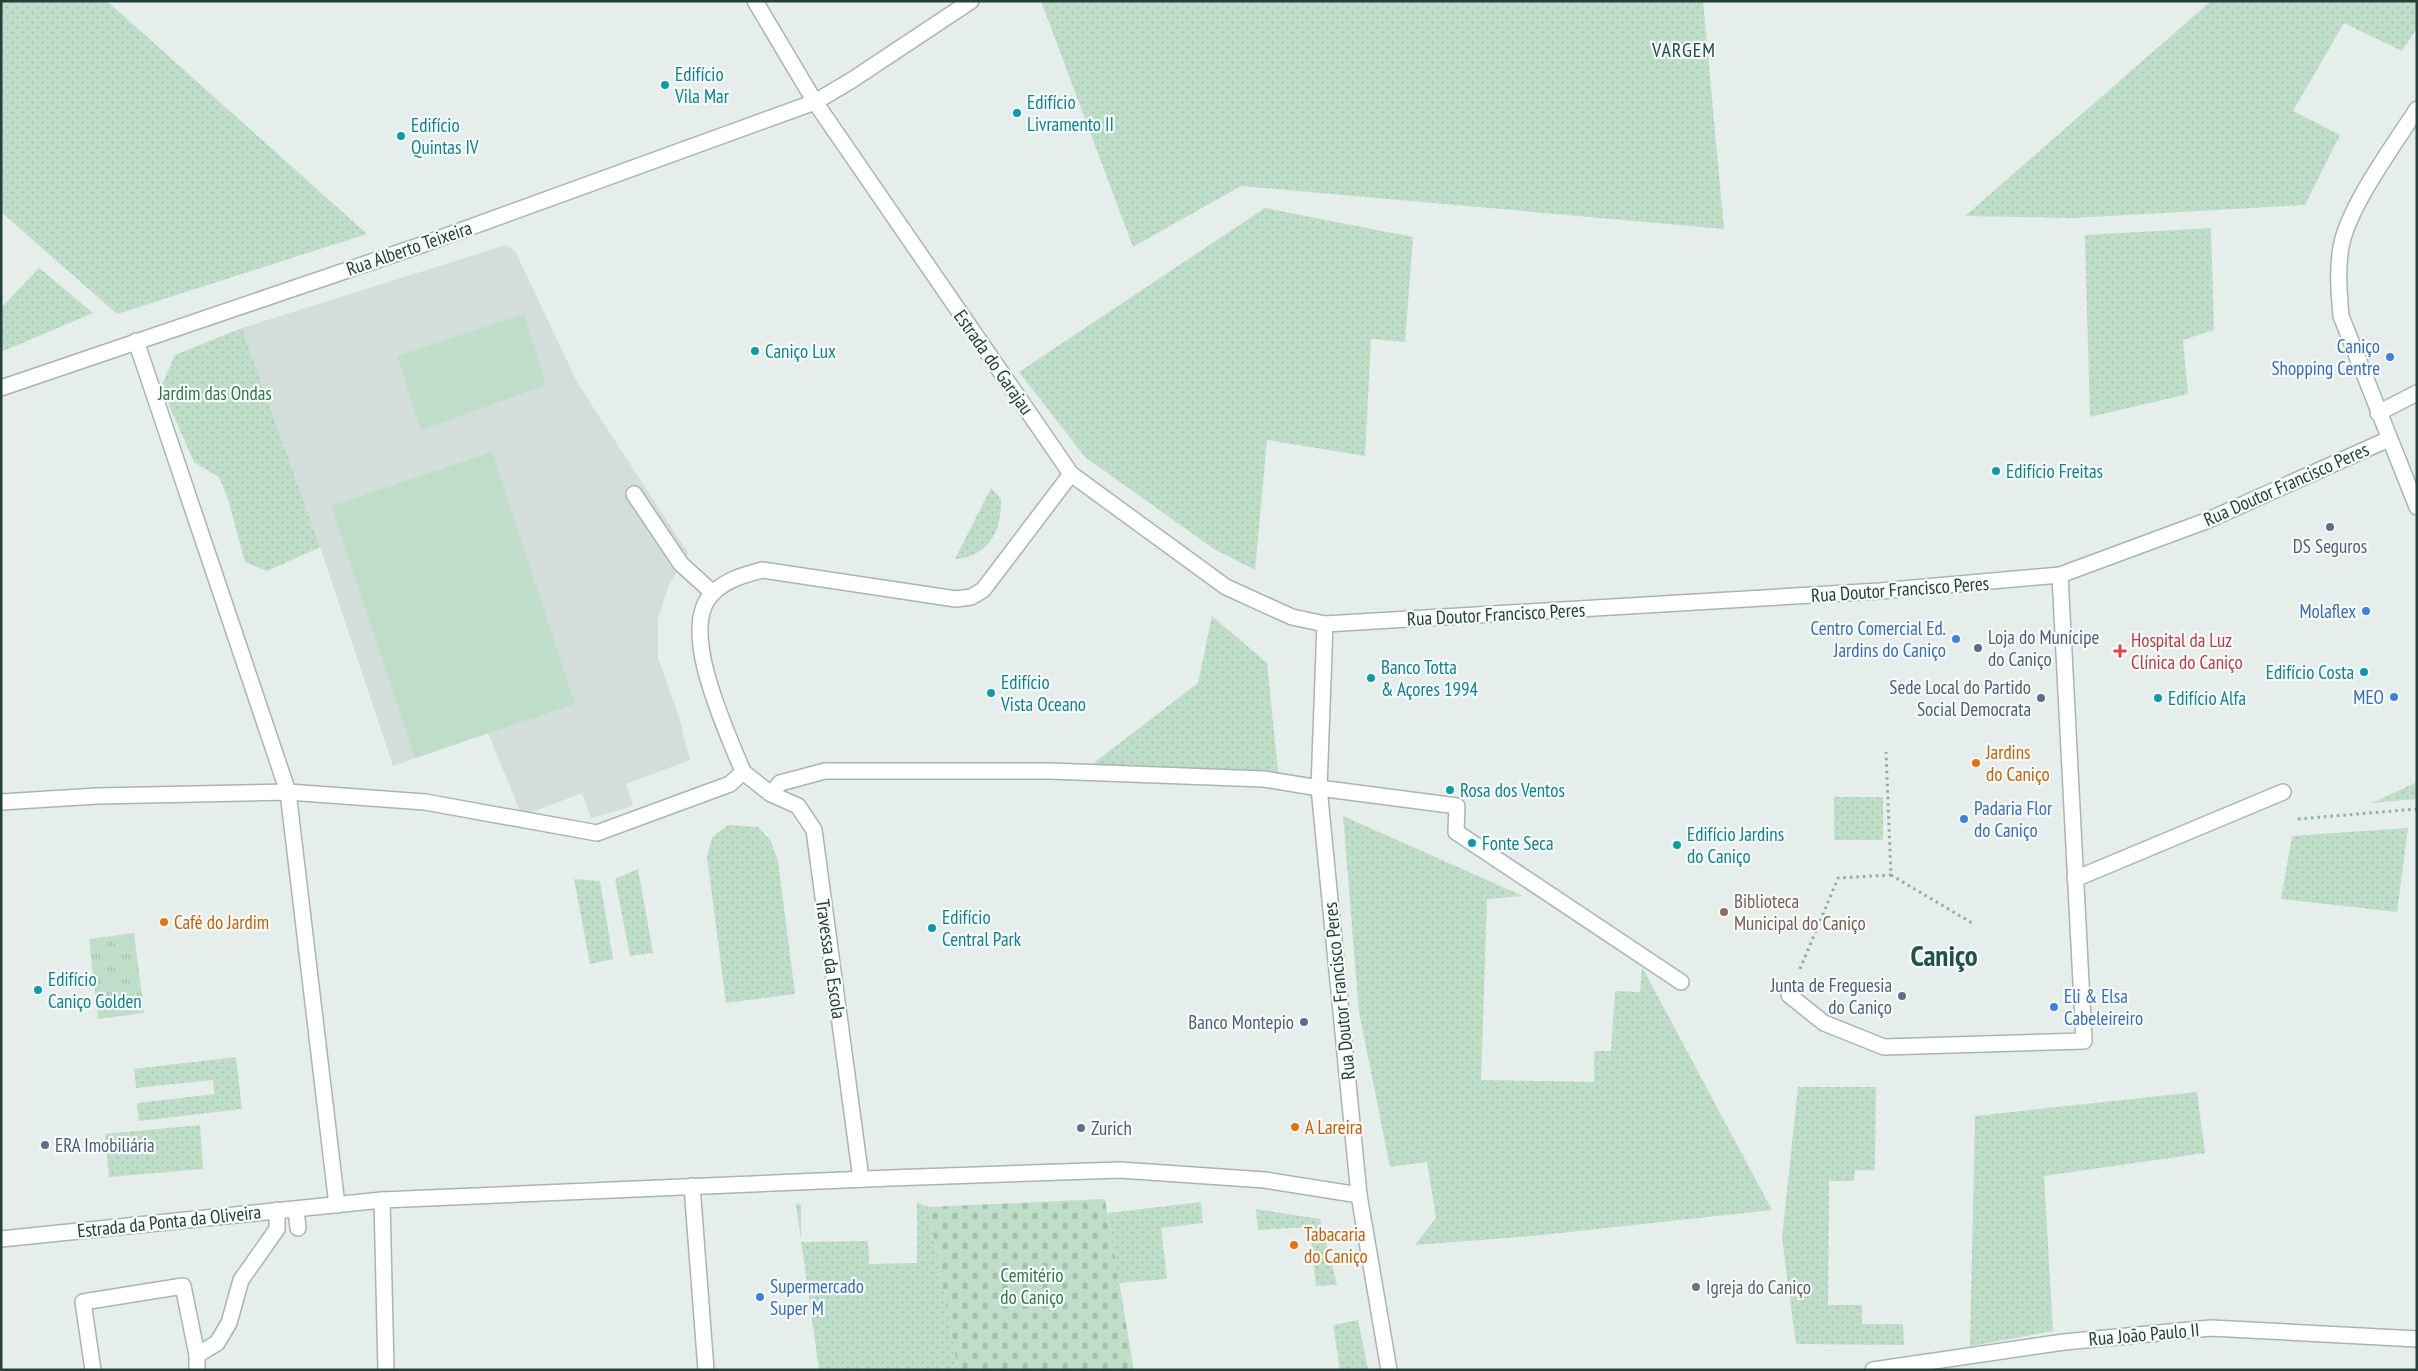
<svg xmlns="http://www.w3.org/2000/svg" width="2418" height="1371" viewBox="0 0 2418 1371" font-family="'PT Sans Narrow',sans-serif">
  <defs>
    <pattern id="grass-dots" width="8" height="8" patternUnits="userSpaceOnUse" patternTransform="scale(1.25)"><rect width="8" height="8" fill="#bfdec9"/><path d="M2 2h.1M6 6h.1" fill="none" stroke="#a4c0ad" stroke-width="1.8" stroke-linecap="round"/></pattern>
    <pattern id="cemetery-stones" width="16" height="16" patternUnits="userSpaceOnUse" patternTransform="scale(1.25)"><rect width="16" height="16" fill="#bfdec9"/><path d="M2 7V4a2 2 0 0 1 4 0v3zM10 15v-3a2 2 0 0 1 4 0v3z" fill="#a4c0ad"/></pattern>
    <pattern id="park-tufts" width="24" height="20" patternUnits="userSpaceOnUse" patternTransform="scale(1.25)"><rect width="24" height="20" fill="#bfdec9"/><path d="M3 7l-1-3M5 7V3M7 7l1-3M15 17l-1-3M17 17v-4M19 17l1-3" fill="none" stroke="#a4c0ad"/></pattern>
  </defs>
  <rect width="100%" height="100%" fill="#e5eeea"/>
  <polygon fill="#d3deda" points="506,245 516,253 578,384 688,553 668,587 658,619 658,658 679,717 690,760 626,784 633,806 591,818 582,793 522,816 488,733 393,766 320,547 242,328"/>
  <g fill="url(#grass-dots)">
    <polygon points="1,1 107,1 367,234 117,314 1,212"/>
    <polygon points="1041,1 1703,1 1724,229 1241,186 1133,247"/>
    <polygon points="2211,1 2417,1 2417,28 2402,51 2344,23 2293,111 2340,135 2305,205 2073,218 1965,216"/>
    <polygon points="1265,208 1413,237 1405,342 1371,339 1365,456 1267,440 1255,570 1214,549 1085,457 1019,372"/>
    <polygon points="2211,228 2214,330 2183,340 2188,394 2090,417 2085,235"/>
    <polygon points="39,268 93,313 1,352 1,308"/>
    <polygon points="242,328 320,547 267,571 245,562 228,499 219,477 194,462 161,387 175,355"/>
    <path d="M991,488L1001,499C1002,530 989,557 955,559Z"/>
    <polygon points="1212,616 1267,663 1279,781 1082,772 1198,683"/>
    <polygon points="2417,782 2417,799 2372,803"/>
    <rect x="1834" y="797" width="49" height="43"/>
    <polygon points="1343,816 1523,896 1487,899 1481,1080 1594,1082 1594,1051 1611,1051 1615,991 1640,992 1642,967 1772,1210 1533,1236 1415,1245 1436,1218 1427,1162 1390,1167 1359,1012"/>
    <polygon points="728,825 758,827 771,841 778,861 795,994 726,1003 707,857 712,837"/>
    <polygon points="2408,828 2397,912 2281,899 2292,836"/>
    <polygon points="638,869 653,953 630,956 615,879"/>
    <polygon points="574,879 600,881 613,959 590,964"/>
    <polygon points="236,1057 242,1109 139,1121 137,1103 214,1094 213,1080 136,1088 134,1069"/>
    <polygon points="1798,1087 1876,1087 1875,1170 1855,1170 1854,1181 1829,1181 1828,1305 1862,1305 1862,1324 1903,1324 1904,1345 1796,1344 1782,1238"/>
    <polygon points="2197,1092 2205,1153 2044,1176 2053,1331 1970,1346 1975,1116"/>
    <polygon points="200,1125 203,1169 109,1177 105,1134"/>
    <polygon points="917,1202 928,1207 958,1370 819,1370 796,1204 801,1204 801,1242 868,1241 869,1264 917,1263"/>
    <polygon points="1201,1202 1203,1223 1161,1228 1167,1279 1118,1283 1108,1213"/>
    <polygon points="1256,1209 1320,1219 1337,1285 1316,1286 1310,1227 1258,1230"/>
    <polygon points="1358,1320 1368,1370 1340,1370 1333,1325"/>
  </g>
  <polygon fill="url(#cemetery-stones)" points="1105,1199 1134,1370 958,1370 928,1207"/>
  <polygon fill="url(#park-tufts)" points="134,933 144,1013 98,1019 89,939"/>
  <g fill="#bfdec9">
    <polygon points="524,314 546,385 421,430 397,356"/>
    <polygon points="492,452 575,704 415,758 331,506"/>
  </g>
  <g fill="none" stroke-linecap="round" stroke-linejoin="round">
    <g stroke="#a7b6b2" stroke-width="18">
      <g id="service">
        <polyline points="634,494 681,564 713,593"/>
        <polyline points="2075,879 2283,792"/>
        <polyline points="692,1186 706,1370"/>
        <polyline points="382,1200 386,1370"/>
        <polyline points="296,1210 298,1228"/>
        <polyline points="93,1370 83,1302 183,1286 197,1355"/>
        <polyline points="197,1370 197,1355 217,1343 229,1323 241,1280 277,1229 277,1210"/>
      </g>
    </g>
    <g stroke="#a7b6b2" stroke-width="18">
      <polyline id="pedestrian" points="771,794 780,783 825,771 1050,771 1264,779 1319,788 1457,806 1456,832 1681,982"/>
    </g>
    <g stroke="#a7b6b2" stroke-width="18">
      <g id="minor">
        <polyline points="971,1 852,80 815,102 1071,474 1226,587 1292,617 1325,624 1880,591 2060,575 2206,521 2389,439"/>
        <polyline points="136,341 288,792 337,1205"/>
        <polyline points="2378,413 2417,393"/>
        <polyline points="1325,624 1319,788 1359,1195 1389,1370"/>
        <path d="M743,772C728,733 675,626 714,592C728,579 744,575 762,570L956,599L971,597L983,590L1071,474"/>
        <polyline points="743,772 771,794 798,806 814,830 861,1179"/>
        <polyline points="1,802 97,796 288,792 425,802 597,833 730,784 743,772"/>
        <polyline points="1789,995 1824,1023 1884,1047 2084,1041 2060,575"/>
        <polyline points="1,1239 382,1200 890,1178 1120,1170 1265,1180 1359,1195"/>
        <polyline points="1873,1370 2064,1342 2211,1328 2417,1339"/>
      </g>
    </g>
    <g stroke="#a7b6b2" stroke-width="18">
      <g id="tertiary">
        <path d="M2417,109C2394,145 2348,207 2341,247C2337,270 2339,293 2341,316L2417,507"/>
        <polyline points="1,388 424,244 815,102 755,1"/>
      </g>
    </g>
    <g stroke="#86b1a6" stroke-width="3" stroke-dasharray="2.5 4" stroke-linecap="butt">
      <polyline points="2298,819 2417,809"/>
      <polyline points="1891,875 1972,923"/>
      <polyline points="1800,969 1838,878 1891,875 1886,752"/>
    </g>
    <use href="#service" stroke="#fff" stroke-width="15"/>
    <use href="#pedestrian" stroke="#fff" stroke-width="15"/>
    <use href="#minor" stroke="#fff" stroke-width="15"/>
    <use href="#tertiary" stroke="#fff" stroke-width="15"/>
  </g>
  <g fill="#0f9aa8" stroke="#f6faf8" stroke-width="2">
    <circle cx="665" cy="85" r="5"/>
    <circle cx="1017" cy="113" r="5"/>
    <circle cx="401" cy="136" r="5"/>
    <circle cx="755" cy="351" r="5"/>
    <circle cx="1996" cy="471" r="5"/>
    <circle cx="2364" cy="672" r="5"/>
    <circle cx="1371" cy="678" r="5"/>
    <circle cx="991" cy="693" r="5"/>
    <circle cx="2158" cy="698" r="5"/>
    <circle cx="1450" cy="790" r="5"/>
    <circle cx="1472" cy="843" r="5"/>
    <circle cx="1677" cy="845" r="5"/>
    <circle cx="932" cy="928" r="5"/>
    <circle cx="38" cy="990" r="5"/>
  </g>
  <g fill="#3f7fe0" stroke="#f6faf8" stroke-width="2">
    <circle cx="2390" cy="357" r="5"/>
    <circle cx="2366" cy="611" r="5"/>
    <circle cx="1956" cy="639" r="5"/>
    <circle cx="2394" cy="697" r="5"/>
    <circle cx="1964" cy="819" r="5"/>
    <circle cx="2054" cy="1007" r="5"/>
    <circle cx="760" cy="1297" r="5"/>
  </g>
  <g fill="#5c6f8a" stroke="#f6faf8" stroke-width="2">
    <circle cx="2330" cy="527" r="5"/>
    <circle cx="1978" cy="648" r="5"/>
    <circle cx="2041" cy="698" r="5"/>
    <circle cx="1902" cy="996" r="5"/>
    <circle cx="1304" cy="1022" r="5"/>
    <circle cx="1081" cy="1128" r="5"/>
    <circle cx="45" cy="1145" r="5"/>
  </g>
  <path fill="#e0444e" stroke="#f6faf8" stroke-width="2" d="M2117.5 643.5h5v5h5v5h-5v5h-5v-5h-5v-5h5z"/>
  <g fill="#e8710a" stroke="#f6faf8" stroke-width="2">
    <circle cx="1976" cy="763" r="5"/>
    <circle cx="164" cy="922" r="5"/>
    <circle cx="1295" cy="1127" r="5"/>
    <circle cx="1294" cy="1245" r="5"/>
  </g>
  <circle fill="#8d6e63" stroke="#f6faf8" stroke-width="2" cx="1724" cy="912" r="5"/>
  <circle fill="#6b7280" stroke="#f6faf8" stroke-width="2" cx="1696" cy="1287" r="5"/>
  <g text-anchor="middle" stroke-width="4.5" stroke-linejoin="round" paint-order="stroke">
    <g font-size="19" fill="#0d838f" stroke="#f6faf8" text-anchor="start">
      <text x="675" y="81">Edifício<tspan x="675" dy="22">Vila Mar</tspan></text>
      <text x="1027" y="109">Edifício<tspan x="1027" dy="22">Livramento II</tspan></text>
      <text x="411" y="132">Edifício<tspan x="411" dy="22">Quintas IV</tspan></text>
      <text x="765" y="358">Caniço Lux</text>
      <text x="2006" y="478">Edifício Freitas</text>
      <text x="1381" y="674">Banco Totta<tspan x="1381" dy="22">&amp; Açores 1994</tspan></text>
      <text x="2354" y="679" text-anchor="end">Edifício Costa</text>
      <text x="1001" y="689">Edifício<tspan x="1001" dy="22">Vista Oceano</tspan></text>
      <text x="2168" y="705">Edifício Alfa</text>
      <text x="1460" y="797">Rosa dos Ventos</text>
      <text x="1687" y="841">Edifício Jardins<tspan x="1687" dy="22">do Caniço</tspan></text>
      <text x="1482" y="850">Fonte Seca</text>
      <text x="942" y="924">Edifício<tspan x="942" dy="22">Central Park</tspan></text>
      <text x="48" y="986">Edifício<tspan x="48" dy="22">Caniço Golden</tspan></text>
    </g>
    <g font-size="19" fill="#24403a" stroke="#f6faf8">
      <text transform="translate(409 248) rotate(-19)" y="7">Rua Alberto Teixeira</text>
      <text transform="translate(994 362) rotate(55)" y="7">Estrada do Garajau</text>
      <text transform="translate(2286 484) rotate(-24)" y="7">Rua Doutor Francisco Peres</text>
      <text transform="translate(1900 589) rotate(-4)" y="7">Rua Doutor Francisco Peres</text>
      <text transform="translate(1496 614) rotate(-3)" y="7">Rua Doutor Francisco Peres</text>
      <text transform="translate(831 959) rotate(82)" y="7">Travessa da Escola</text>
      <text transform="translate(1339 991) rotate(-96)" y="7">Rua Doutor Francisco Peres</text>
      <text transform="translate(169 1221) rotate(-6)" y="7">Estrada da Ponta da Oliveira</text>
      <text transform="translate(2144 1334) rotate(-5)" y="7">Rua João Paulo II</text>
    </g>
    <g font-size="19" fill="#366cbe" stroke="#f6faf8" text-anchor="end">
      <text x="2380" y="353">Caniço<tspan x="2380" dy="22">Shopping Centre</tspan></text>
      <text x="2356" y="618">Molaflex</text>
      <text x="1946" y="635">Centro Comercial Ed.<tspan x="1946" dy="22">Jardins do Caniço</tspan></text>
      <text x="2384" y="704">MEO</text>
      <text x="1974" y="815" text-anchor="start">Padaria Flor<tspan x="1974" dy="22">do Caniço</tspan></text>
      <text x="2064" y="1003" text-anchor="start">Eli &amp; Elsa<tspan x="2064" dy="22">Cabeleireiro</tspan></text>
      <text x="770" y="1293" text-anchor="start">Supermercado<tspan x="770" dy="22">Super M</tspan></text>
    </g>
    <g font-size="19" fill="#2f764f" stroke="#f6faf8">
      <text x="215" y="400">Jardim das Ondas</text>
      <text x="1032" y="1282">Cemitério<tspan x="1032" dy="22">do Caniço</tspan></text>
    </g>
    <g font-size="19" fill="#4e5e75" stroke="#f6faf8" text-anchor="start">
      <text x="2330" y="553" text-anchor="middle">DS Seguros</text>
      <text x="1988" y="644">Loja do Munícipe<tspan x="1988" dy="22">do Caniço</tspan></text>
      <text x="2031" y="694" text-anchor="end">Sede Local do Partido<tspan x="2031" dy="22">Social Democrata</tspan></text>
      <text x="1892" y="992" text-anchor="end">Junta de Freguesia<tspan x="1892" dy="22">do Caniço</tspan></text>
      <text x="1294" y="1029" text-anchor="end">Banco Montepio</text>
      <text x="1091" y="1135">Zurich</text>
      <text x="55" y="1152">ERA Imobiliária</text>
    </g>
    <g font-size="19" fill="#be3a42" stroke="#f6faf8" text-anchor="start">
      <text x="2131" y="647">Hospital da Luz<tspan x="2131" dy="22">Clínica do Caniço</tspan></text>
    </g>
    <g font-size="19" fill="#c56008" stroke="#f6faf8" text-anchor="start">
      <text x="1986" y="759">Jardins<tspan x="1986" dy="22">do Caniço</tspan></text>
      <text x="174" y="929">Café do Jardim</text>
      <text x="1305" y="1134">A Lareira</text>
      <text x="1304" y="1241">Tabacaria<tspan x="1304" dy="22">do Caniço</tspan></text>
    </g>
    <g font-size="19" fill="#785e54" stroke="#f6faf8" text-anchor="start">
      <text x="1734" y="908">Biblioteca<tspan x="1734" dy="22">Municipal do Caniço</tspan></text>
    </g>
    <g font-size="19" fill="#5b616d" stroke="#f6faf8" text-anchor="start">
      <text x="1706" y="1294">Igreja do Caniço</text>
    </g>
    <g font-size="20" letter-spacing="1" fill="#205249" stroke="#f6faf8">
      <text x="1684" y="57">VARGEM</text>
    </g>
    <g font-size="29" font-weight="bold" fill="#205249" stroke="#f6faf8">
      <text x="1944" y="966">Caniço</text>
    </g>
  </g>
  <rect width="2418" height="1371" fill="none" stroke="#24403a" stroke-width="5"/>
</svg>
